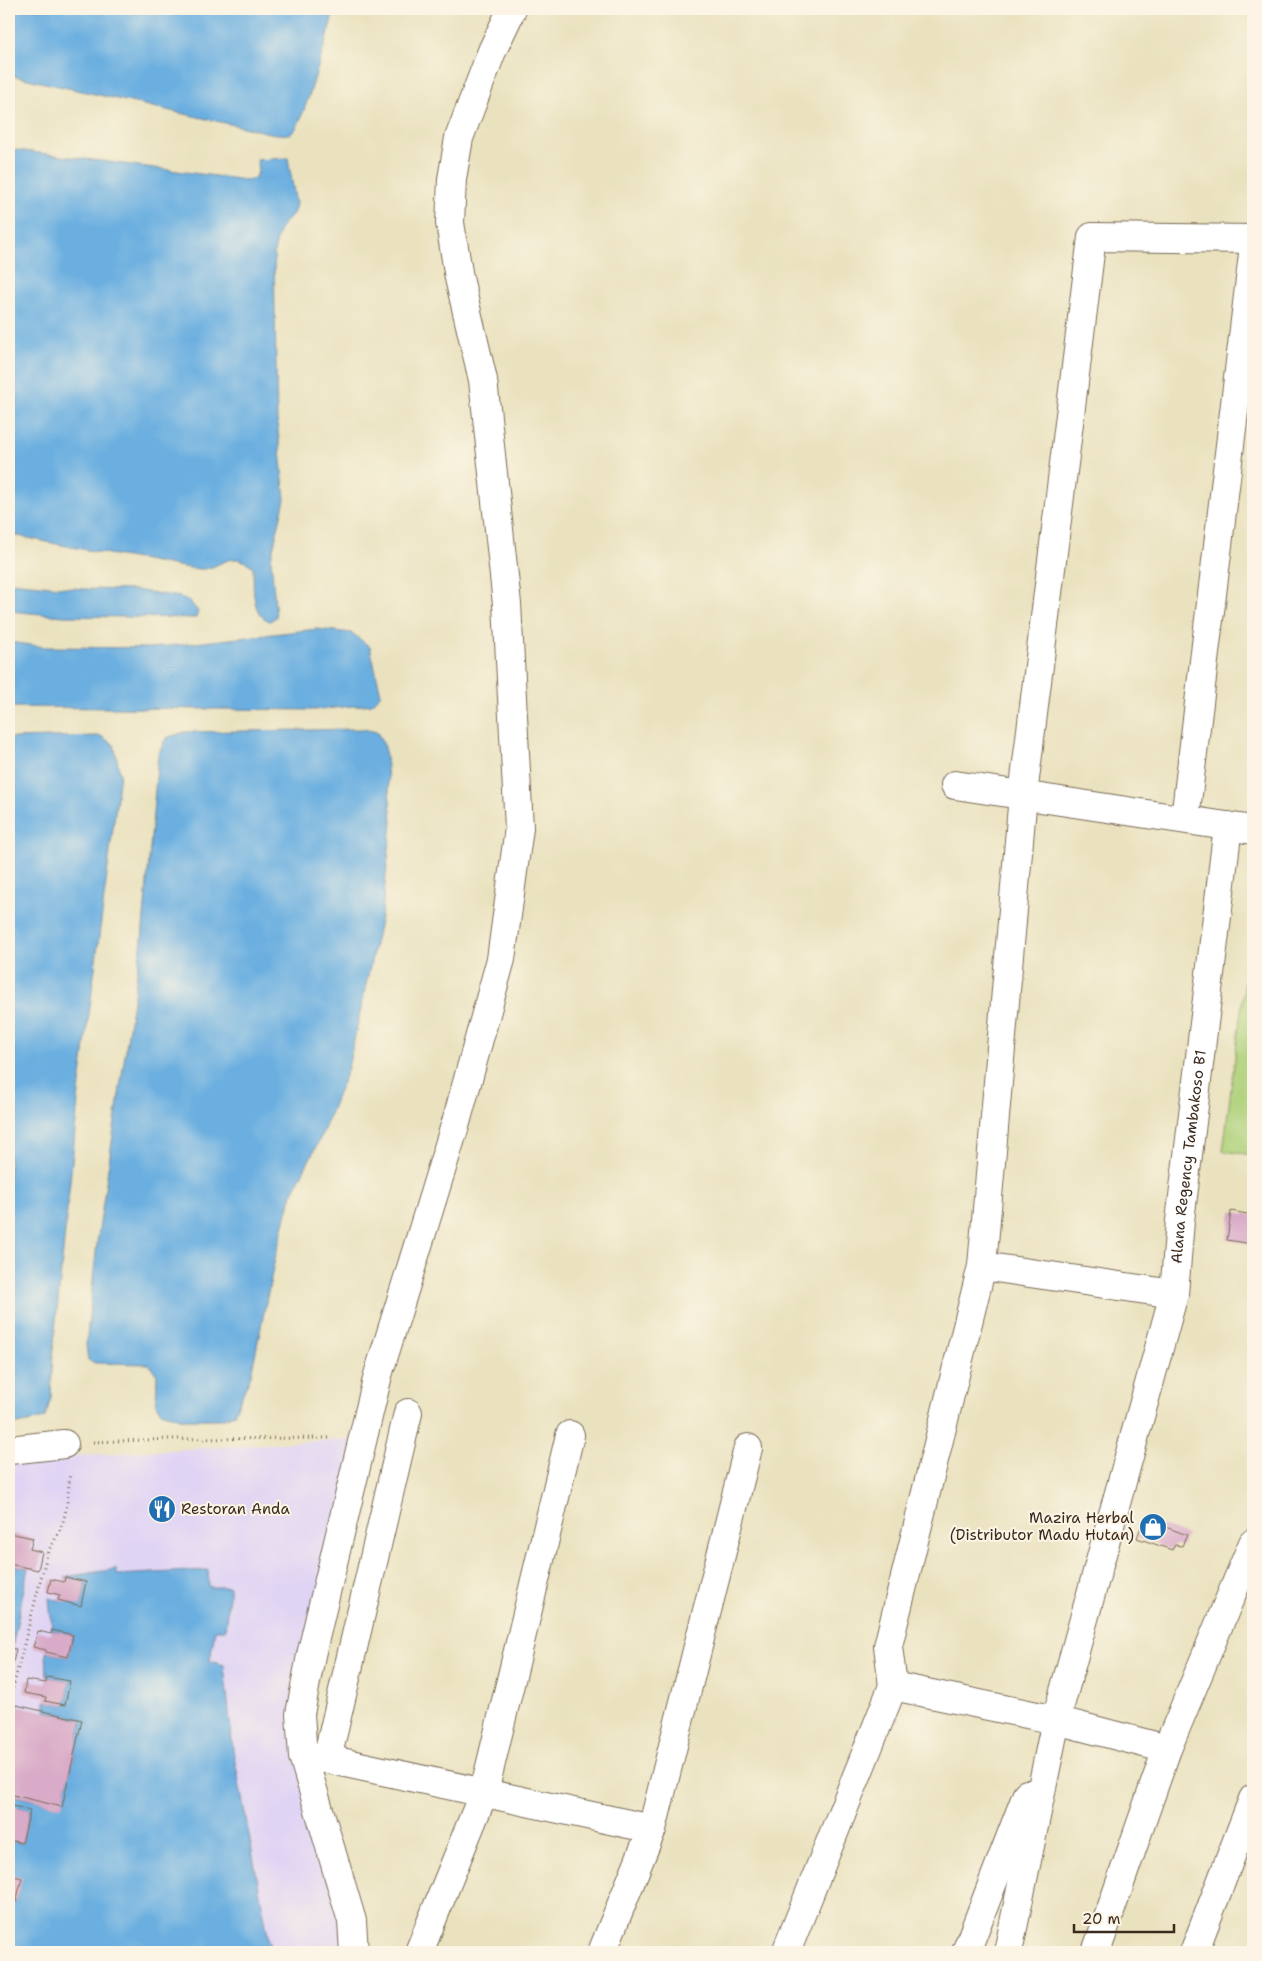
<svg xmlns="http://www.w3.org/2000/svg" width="1262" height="1961" viewBox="0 0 1262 1961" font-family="'Shantell Sans',sans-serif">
  <rect width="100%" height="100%" fill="#fcf5e5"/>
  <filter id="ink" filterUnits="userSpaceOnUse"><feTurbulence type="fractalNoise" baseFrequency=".02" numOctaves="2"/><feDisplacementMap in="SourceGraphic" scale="10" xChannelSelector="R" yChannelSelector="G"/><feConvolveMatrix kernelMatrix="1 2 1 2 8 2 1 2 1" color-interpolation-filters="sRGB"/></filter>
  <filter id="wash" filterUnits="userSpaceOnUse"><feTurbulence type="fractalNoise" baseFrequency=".0096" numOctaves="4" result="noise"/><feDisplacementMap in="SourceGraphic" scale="20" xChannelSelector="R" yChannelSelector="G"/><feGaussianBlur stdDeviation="1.12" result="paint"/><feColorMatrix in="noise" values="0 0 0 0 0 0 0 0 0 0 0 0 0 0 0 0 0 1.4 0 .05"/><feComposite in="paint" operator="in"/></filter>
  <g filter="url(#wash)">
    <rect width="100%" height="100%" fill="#eae2bf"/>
    <polygon fill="#e0d4f4" points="363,1438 300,1714 354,1952 9,1952 9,1460"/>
    <polygon fill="#aed17a" stroke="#747e4c" points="1253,917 1253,1155 1223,1151"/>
    <g fill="#6aafe0" stroke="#526c7f">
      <path d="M9,9H335C329,28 304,123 293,132C286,138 261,131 252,129L9,75Z"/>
      <path d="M9,149L246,180L255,178L258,172L257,160L288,158L296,204L293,214L284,223L278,234L274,253L277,421L285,499L271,558L276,617L270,621C250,615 254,585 253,567C229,547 219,571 200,569C184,568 168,564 151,561C104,554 56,544 9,534Z"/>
      <polygon points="9,582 83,589 135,590 180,597 188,600 198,611 196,618 63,616 9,611"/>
      <polygon points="317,629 352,633 370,647 381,694 372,704 314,710 9,707 9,642 45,647 151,648"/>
      <polygon points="362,729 377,732 385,747 392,822 382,912 348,1068 321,1137 292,1194 276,1254 251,1375 234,1414 221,1419 184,1419 161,1412 156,1404 157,1375 149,1364 95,1363 88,1360 86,1345 97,1243 142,940 158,755 166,738 185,732"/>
      <polygon points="101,736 114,745 120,774 79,1092 53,1350 51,1398 45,1418 9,1426 9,738"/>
      <polygon points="9,1564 28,1568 12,1648 9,1648"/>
      <polygon points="116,1569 117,1575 208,1570 209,1587 230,1587 225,1630 215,1630 210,1661 224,1665 233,1750 271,1952 9,1952 9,1900 16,1902 21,1878 9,1875 9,1840 22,1843 30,1810 9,1805 10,1795 62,1806 82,1720 45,1711 45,1701 65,1705 70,1681 47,1677 46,1652 68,1657 73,1635 52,1630 49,1598 81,1605 86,1583 65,1577"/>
    </g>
    <g id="blocks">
      <g fill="#d9abc8">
        <polygon points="1231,1211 1253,1215 1253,1244 1227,1240"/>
        <polygon points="1144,1519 1187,1535 1182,1546 1175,1545 1172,1550 1137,1538"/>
        <polygon points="9,1533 33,1538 30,1549 42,1552 38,1570 9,1564"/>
        <polygon points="65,1577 86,1582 81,1606 58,1600 60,1595 48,1592 51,1579 64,1582"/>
        <polygon points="52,1630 73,1635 68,1657 46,1652 46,1650 33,1647 38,1631 51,1634"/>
        <polygon points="9,1648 16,1649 12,1667 9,1666"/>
        <polygon points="47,1677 70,1681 65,1705 45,1701 46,1697 24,1693 26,1680 46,1683"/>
        <polygon points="16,1705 82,1720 62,1807 9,1794 9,1734"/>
        <polygon points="9,1805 30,1810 22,1843 9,1840"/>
        <polygon points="9,1875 22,1878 16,1902 9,1900"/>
      </g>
    </g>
  </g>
  <g filter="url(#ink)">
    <use href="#blocks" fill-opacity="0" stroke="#786a56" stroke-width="1"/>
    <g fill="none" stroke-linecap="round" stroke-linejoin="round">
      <g stroke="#786a56" stroke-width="30">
        <g id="minor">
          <polyline points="955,785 1253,830"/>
          <polyline points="1185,819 1253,254"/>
          <path id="s1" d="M982,1266L1174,1294L1180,1221L1228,826"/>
          <polyline points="9,1450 64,1444"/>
          <polyline points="1167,1749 1056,1720 893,1686 888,1646 982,1266 1023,795 1092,237 1253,239"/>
          <polyline points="303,1756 327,1759 652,1829"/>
          <polyline points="327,1759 408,1413"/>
          <polyline points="354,1952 352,1921 303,1756 300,1714 311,1655 378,1375 457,1119 501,959 519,828 507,604 483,380 459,278 450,223 452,179 459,138 492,51 512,9"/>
          <polyline points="419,1952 484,1792 570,1435"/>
          <polyline points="602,1952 652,1829 748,1448"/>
          <polyline points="786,1952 893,1686"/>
          <polyline points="966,1952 1027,1794"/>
          <polyline points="1008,1952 1056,1720 1174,1294"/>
          <polyline points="1096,1952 1167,1749 1253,1543"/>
          <polyline points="1194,1952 1253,1799"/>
        </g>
      </g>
      <g stroke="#786a56" stroke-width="3" stroke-dasharray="1 4" stroke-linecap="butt">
        <polyline points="93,1442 171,1439 331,1438"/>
        <path d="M9,1703L48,1551C67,1523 67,1506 70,1473"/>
      </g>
      <use href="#minor" stroke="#fff" stroke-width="28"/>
    </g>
  </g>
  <defs>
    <g id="restaurant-disc" transform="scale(1.4375)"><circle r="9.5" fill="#1f6fb2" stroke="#fcf5e5"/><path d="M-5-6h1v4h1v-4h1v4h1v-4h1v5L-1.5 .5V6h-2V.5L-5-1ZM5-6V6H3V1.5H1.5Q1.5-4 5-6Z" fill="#fff"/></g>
    <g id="shop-disc" transform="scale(1.4375)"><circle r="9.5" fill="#1f6fb2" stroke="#fcf5e5"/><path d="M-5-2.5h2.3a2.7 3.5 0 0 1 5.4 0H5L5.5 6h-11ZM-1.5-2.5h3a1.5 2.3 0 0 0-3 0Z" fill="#fff"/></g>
  </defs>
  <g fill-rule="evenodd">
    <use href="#restaurant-disc" x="162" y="1509"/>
    <use href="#shop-disc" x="1153" y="1527"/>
  </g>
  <g text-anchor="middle" stroke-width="4" stroke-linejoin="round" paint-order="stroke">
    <g font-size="15" fill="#3b2a1e" stroke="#fcf5e5">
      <text dy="5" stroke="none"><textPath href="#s1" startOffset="332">Alana Regency Tambakoso B1</textPath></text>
    </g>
    <g font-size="15" fill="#3b2a1e" stroke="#fcf5e5" text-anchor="start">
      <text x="181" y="1514">Restoran Anda</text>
      <text x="1134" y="1523" text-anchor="end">Mazira Herbal<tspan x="1134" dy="17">(Distributor Madu Hutan)</tspan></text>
    </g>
  </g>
  <rect width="1262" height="1961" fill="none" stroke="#fcf5e5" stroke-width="30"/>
  <path d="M1074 1924v8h100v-8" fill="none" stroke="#3b2a1e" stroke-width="2.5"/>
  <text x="1082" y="1924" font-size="15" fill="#3b2a1e" stroke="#fcf5e5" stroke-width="4" paint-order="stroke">20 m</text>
</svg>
